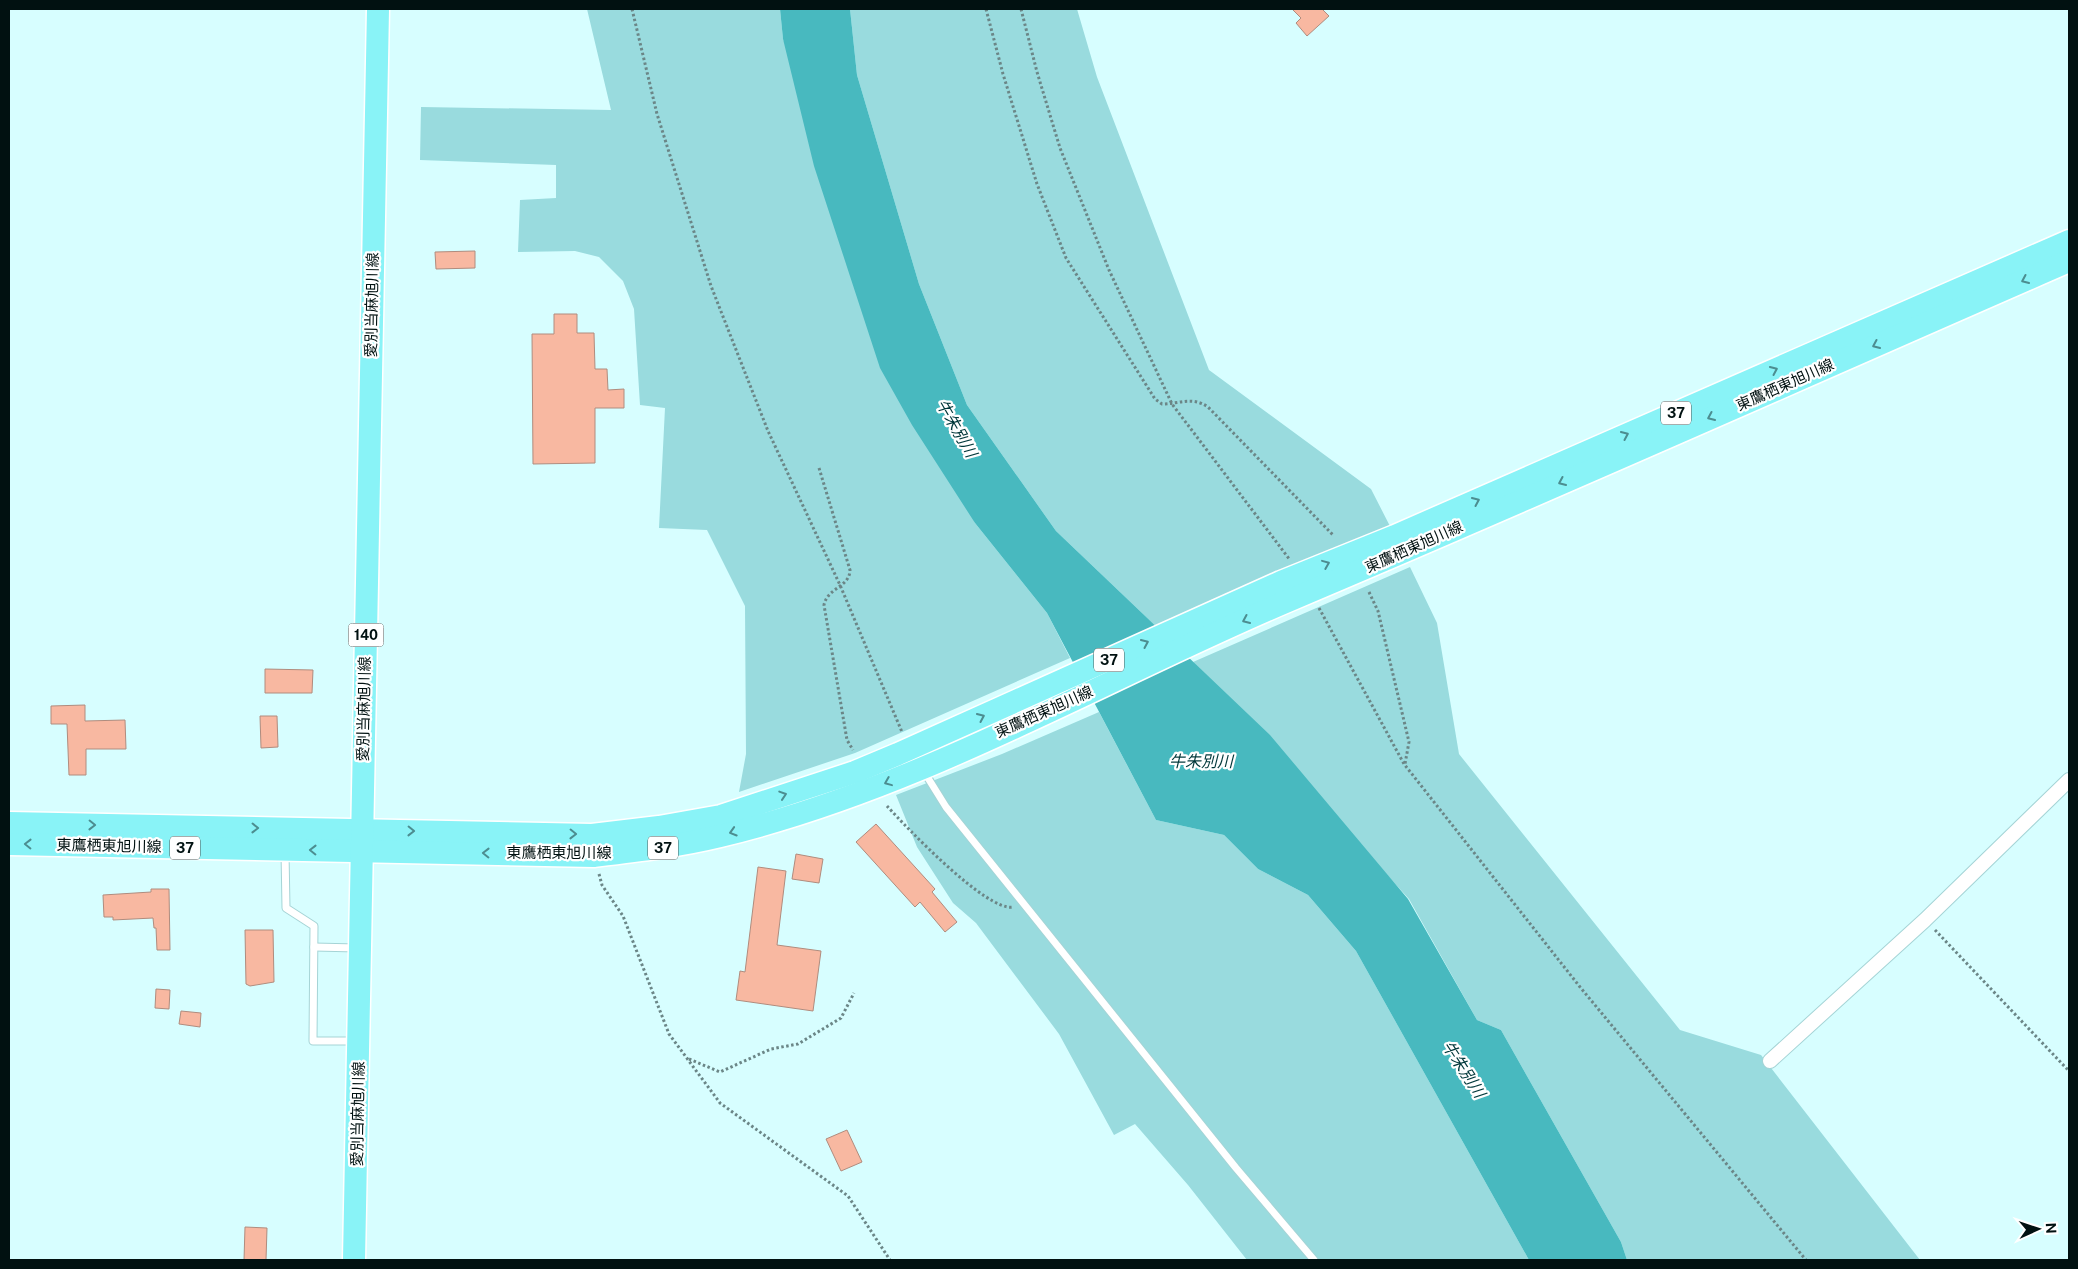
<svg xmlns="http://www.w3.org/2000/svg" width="2078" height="1269" viewBox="0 0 2078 1269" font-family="'Public Sans','Noto Sans JP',sans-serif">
  <rect width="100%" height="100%" fill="#d7feff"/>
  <g fill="#99dbde">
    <polygon points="587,9 780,9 783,39 975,523 1047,613 1070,658 855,753 739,792 746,754 745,606 707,530 659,528 665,408 640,405 634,309 623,281 599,257 575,251 518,252 520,200 556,198 556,165 420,160 421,107 611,110"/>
    <polygon points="850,9 1077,9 1097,77 1209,370 1371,489 1395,536 1164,634 1056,531 967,405 919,284 857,75"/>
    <polygon points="1410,567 1437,623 1459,754 1680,1030 1761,1055 1920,1260 1627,1260 1621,1242 1501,1030 1477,1020 1409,899 1193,662"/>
    <polygon points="1099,712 1156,820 1224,835 1258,869 1308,895 1356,951 1529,1260 1247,1260 1188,1185 1135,1124 1114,1135 1059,1034 976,923 953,903 917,847 896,795 1002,754"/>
  </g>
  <polygon fill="#48b9bf" points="780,9 850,9 857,75 919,284 967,405 1056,531 1270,735 1408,899 1477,1020 1501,1030 1621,1242 1627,1260 1529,1260 1356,951 1308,895 1258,869 1224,835 1156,820 1047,613 975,523 912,425 880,368 814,166 783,39"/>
  <g fill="#f8b8a1" stroke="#b08c7e">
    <polygon points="1292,9 1322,9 1329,16 1307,36 1296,23 1301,18"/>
    <polygon points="475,251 475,268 436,269 435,252"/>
    <polygon points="554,314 577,314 577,333 594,333 595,369 607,369 608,390 624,389 624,408 595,408 595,463 533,464 532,334 554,334"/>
    <polygon points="265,669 313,670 312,693 265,693"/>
    <polygon points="85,705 85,721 125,720 126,749 86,749 86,775 69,775 67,724 51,724 51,706"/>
    <polygon points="260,716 277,716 278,747 261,748"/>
    <polygon points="876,824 935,889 932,892 957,922 945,932 920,902 915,907 856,842"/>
    <polygon points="796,854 823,859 819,883 792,879"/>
    <polygon points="758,867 786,871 777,945 821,951 813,1011 736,1000 740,971 745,972"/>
    <polygon points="151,889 169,889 170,950 157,950 156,928 154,928 153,918 113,920 113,917 104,917 103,895 151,892"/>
    <polygon points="245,930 273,930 274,982 250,986 246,984"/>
    <polygon points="156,989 170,990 169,1009 155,1008"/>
    <polygon points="181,1011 201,1013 200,1027 179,1024"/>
    <polygon points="847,1130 862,1162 841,1171 826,1139"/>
    <polygon points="245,1227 267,1228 266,1260 244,1260"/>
  </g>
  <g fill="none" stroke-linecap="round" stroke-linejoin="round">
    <g stroke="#a5d4d6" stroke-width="9">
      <g id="service">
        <polyline points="923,770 946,807 1236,1168 1314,1260"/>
        <polyline points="285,852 286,908 314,926 313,1041 356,1041"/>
        <polyline points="314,947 357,948"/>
      </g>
    </g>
    <g stroke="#a5d4d6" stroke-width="16">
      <polyline id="minor" points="1770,1061 1925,920 2069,780"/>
    </g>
    <g stroke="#fff" stroke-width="25">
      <g id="primary">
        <polyline points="9,823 592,835 659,827 721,816 855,772 898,754 1281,582 1395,536 2069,241"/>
        <path d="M9,844L594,856C636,851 679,846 720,836C921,788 1101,680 1290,600C1551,490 1810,374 2069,261"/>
        <polyline points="354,1260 378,9"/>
      </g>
    </g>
    <g stroke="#6b8687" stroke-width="3" stroke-dasharray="2.5 2.5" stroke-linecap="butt">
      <polyline points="632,9 657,114 711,286 768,431 840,585 902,732"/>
      <path d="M986,9L1003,74L1037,184L1066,258L1155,399L1162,404C1179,404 1192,396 1208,407L1333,535"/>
      <polyline points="1021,9 1037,72 1060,148 1109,270 1172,404 1290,560"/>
      <path d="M819,468L850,570C850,587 827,588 824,605L847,740L853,750"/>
      <polyline points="1369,592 1378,611 1409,742 1405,764"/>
      <polyline points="1319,608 1404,764 1580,987 1806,1260"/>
      <path d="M887,806C906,827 987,912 1013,907"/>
      <polyline points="599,874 602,885 623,916 669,1034 720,1103 848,1196 890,1260"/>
      <polyline points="1935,930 2069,1071"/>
      <polyline points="689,1059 720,1072 771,1049 798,1044 841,1018 854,993"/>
    </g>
    <use href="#service" stroke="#fff" stroke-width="7"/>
    <use href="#minor" stroke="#fff" stroke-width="14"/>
    <use href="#primary" stroke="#89f3f7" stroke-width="22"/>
  </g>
  <defs><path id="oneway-chevron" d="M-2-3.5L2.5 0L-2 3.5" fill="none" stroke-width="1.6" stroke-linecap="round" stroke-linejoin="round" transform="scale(1.25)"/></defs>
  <g stroke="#4c8d90">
    <use href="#oneway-chevron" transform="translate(2025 280) rotate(156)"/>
    <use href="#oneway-chevron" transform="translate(1876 345) rotate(156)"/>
    <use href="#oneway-chevron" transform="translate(1774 370) rotate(-24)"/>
    <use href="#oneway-chevron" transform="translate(1711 417) rotate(156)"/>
    <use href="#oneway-chevron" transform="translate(1625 435) rotate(-24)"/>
    <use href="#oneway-chevron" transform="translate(1562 482) rotate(156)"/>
    <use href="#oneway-chevron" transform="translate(1476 501) rotate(-24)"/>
    <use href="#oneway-chevron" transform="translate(1326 564) rotate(-22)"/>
    <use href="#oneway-chevron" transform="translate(1246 620) rotate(156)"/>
    <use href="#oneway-chevron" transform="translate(1145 643) rotate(-24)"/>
    <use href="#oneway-chevron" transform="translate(981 717) rotate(-24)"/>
    <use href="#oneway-chevron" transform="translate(888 782) rotate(158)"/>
    <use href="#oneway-chevron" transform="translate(783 795) rotate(-18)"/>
    <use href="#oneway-chevron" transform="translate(92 825) rotate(1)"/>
    <use href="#oneway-chevron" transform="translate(255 828) rotate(1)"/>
    <use href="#oneway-chevron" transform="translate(411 831) rotate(1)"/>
    <use href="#oneway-chevron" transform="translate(733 832) rotate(163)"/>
    <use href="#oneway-chevron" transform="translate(573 834) rotate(1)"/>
    <use href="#oneway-chevron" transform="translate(28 844) rotate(-179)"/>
    <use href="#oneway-chevron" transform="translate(313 850) rotate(-179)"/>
    <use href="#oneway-chevron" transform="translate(486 853) rotate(-179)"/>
  </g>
  <g text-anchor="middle" stroke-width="4.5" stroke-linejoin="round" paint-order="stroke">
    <g fill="#fff" stroke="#4d5858" stroke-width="1">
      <rect x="1661" y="401.5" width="30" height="23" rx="4"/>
      <rect x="348.5" y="623.5" width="35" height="23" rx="4"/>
      <rect x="1094" y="648.5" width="30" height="23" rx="4"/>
      <rect x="170" y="836.5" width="30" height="23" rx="4"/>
      <rect x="648" y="836.5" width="30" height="23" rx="4"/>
    </g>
    <g font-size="14" font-weight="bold" fill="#011111">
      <text x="1676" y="418">37</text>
      <text x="366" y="640">140</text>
      <text x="1109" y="665">37</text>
      <text x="185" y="853">37</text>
      <text x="663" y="853">37</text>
    </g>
    <g font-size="15" fill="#011111" stroke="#fff">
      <text transform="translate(372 305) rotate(-89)" y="5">愛別当麻旭川線</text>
      <text transform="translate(1785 385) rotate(-24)" y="5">東鷹栖東旭川線</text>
      <text transform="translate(1414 547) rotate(-24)" y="5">東鷹栖東旭川線</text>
      <text transform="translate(364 709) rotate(-89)" y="5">愛別当麻旭川線</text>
      <text transform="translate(1044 712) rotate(-24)" y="5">東鷹栖東旭川線</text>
      <text transform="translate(109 846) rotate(1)" y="5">東鷹栖東旭川線</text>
      <text x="559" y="858">東鷹栖東旭川線</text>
      <text transform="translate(358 1114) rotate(-89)" y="5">愛別当麻旭川線</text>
    </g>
    <g font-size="16" font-style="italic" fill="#00373a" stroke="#fff">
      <text transform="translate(957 428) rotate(60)" y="6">牛朱別川</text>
      <text x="1201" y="767">牛朱別川</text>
      <text transform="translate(1464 1069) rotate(57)" y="6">牛朱別川</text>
    </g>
  </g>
  <rect width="2078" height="1269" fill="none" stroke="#011111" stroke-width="20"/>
  <g transform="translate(2038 1229) rotate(87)" stroke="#ffffff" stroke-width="4" paint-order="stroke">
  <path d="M0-4L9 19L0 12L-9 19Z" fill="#011111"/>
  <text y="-8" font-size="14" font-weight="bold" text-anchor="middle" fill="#011111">N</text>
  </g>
</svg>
